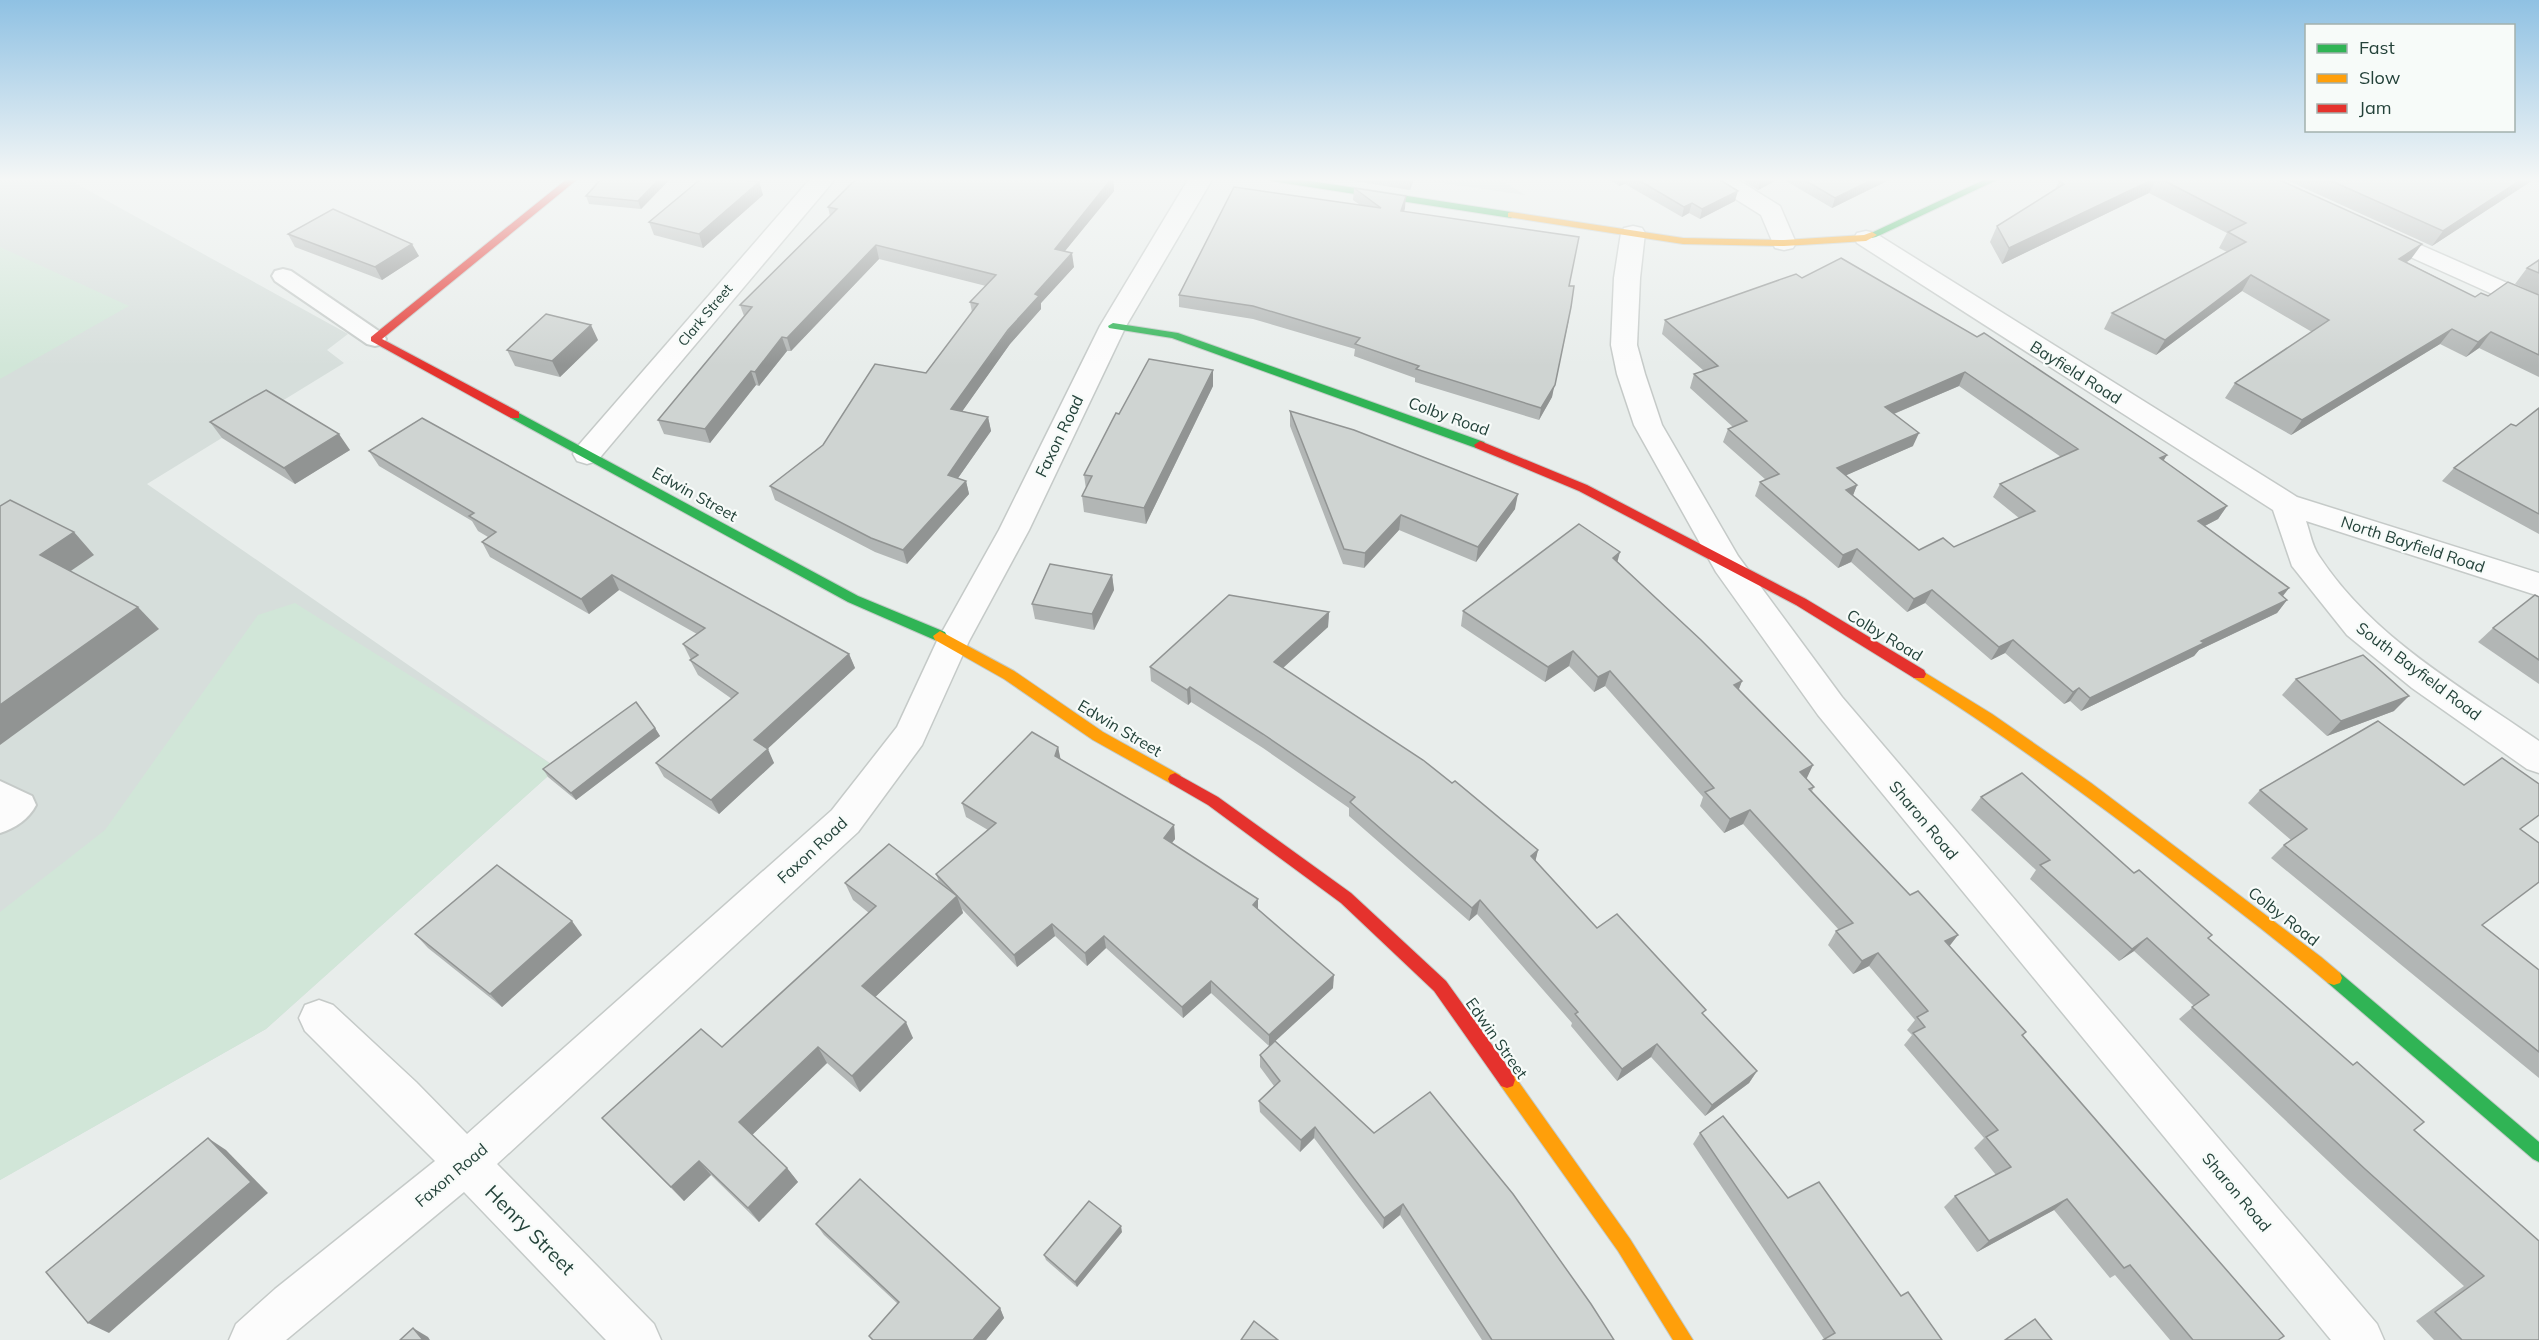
<svg xmlns="http://www.w3.org/2000/svg" width="2539" height="1340" viewBox="0 0 2539 1340" font-family="Mulish,sans-serif">
  <rect width="100%" height="100%" fill="#e8edeb"/>
  <g fill="#d6dedb">
    <polygon points="0,178 66,178 348,334 327,350 344,363 147,484 557,768 266,1029 0,1180"/>
    <polygon points="1410,178 1498,178 1525,195 1414,179"/>
  </g>
  <g fill="#d1e6d8">
    <polygon points="0,247 129,306 0,379"/>
    <polygon points="295,603 557,768 266,1029 0,1180 0,912 105,830 258,615"/>
  </g>
  <g fill="none" stroke-linecap="round" stroke-linejoin="round">
    <g stroke="#c5cac8" stroke-width="4">
      <g id="lane">
        <polygon points="283,269 291,271 383,334 386,339 383,344 375,346 367,344 275,281 272,276 275,271"/>
        <path d="M0,781L32,796L36,805C29,819 15,828 0,833Z"/>
      </g>
    </g>
    <g stroke="#c5cac8" stroke-width="3">
      <g id="street">
        <polygon points="811,178 836,178 597,461 587,464 577,461 573,454 577,447"/>
        <polygon points="1189,178 1213,178 1126,326 1029,530 969,641 922,745 858,832 497,1164 654,1324 661,1340 606,1340 464,1192 286,1340 229,1340 236,1324 275,1289 435,1161 305,1031 299,1018 305,1005 319,1000 333,1005 416,1082 467,1134 832,810 897,727 937,641 999,530 1100,326"/>
        <polygon points="1706,178 1735,178 1780,206 1796,243 1793,248 1784,250 1775,248 1761,215 1710,183"/>
        <polygon points="2375,225 2539,297 2539,315 2366,237 2363,232 2366,227"/>
        <polygon points="1633,226 1642,228 1645,233 1640,278 1637,345 1645,374 1662,425 1738,556 1842,697 2377,1324 2384,1340 2331,1340 1818,715 1716,572 1634,425 1617,374 1611,345 1614,278 1621,233 1624,228"/>
        <path d="M1866,231L1875,233L2297,497L2539,573V596L2306,521C2310,532 2312,546 2319,556C2372,637 2461,687 2539,741V773L2527,769L2412,688L2347,635L2292,566L2273,510L1857,243L1854,238L1857,233Z"/>
      </g>
    </g>
    <g stroke="#c3cbc8" stroke-width="2">
      <g id="fast">
        <polygon points="1266,178 1291,178 1511,212 1516,215 1511,218 1271,181"/>
        <polygon points="1988,178 2001,178 1876,237 1872,238 1867,235"/>
        <polygon points="1113,323 1178,333 1484,442 1486,445 1484,448 1476,448 1172,338 1109,328 1108,326"/>
        <polygon points="515,411 858,596 945,632 947,636 945,640 935,640 848,602 511,418 509,415"/>
        <polygon points="2334,971 2340,973 2539,1142 2539,1162 2533,1159 2328,983 2326,978 2328,973"/>
      </g>
    </g>
    <g stroke="#c3cbc8" stroke-width="2">
      <g id="slow">
        <polygon points="1511,212 1683,238 1784,240 1864,235 1872,232 1877,235 1866,241 1784,246 1683,244 1508,217 1508,213"/>
        <polygon points="940,631 1014,671 1103,732 1180,775 1182,779 1180,783 1175,785 1170,783 1093,740 1004,679 935,640 933,636"/>
        <path d="M1919,669L1992,714L2091,783L2321,957L2340,973L2342,978L2340,983L2334,985L2328,983C2281,943 2231,905 2182,868C2095,801 2007,737 1914,678L1912,674L1914,670Z"/>
        <polygon points="1507,1072 1513,1074 1630,1239 1693,1340 1673,1340 1618,1251 1501,1086 1499,1080 1501,1074"/>
      </g>
    </g>
    <g stroke="#c3cbc8" stroke-width="2">
      <g id="jam">
        <polygon points="568,178 579,178 382,339 519,412 519,418 511,418 371,341 371,337"/>
        <polygon points="1480,441 1587,485 1806,599 1924,670 1926,674 1924,678 1914,678 1796,605 1579,491 1476,448 1474,445"/>
        <polygon points="1175,773 1218,797 1351,893 1446,981 1513,1074 1515,1080 1513,1086 1507,1088 1501,1086 1434,991 1341,903 1208,805 1170,783 1168,779 1170,775"/>
      </g>
    </g>
    <use href="#lane" fill="#fcfcfc" fill-rule="evenodd"/>
    <use href="#street" fill="#fcfcfc" fill-rule="evenodd"/>
    <use href="#fast" fill="#30b455" fill-rule="evenodd"/>
    <use href="#slow" fill="#ff9f0a" fill-rule="evenodd"/>
    <use href="#jam" fill="#e5322d" fill-rule="evenodd"/>
  </g>
  <g fill="#b2b6b5" fill-rule="evenodd">
    <polygon points="671,178 641,209 589,204 586,196"/>
    <polygon points="857,178 1113,178 1114,191 1065,251 1074,267 1041,303 1041,309 1010,344 962,411 988,417 991,431 958,478 966,481 969,494 907,564 875,552 775,500 770,486 926,373 972,312 970,302 986,286 879,259 791,351 787,351 759,386 756,385 710,443 664,434 658,420 744,316 740,305 830,216 828,207"/>
    <polygon points="1335,178 1414,178 1410,190"/>
    <polygon points="1606,178 1717,178 1735,201 1700,219 1689,213 1682,217 1625,184 1619,186"/>
    <polygon points="1739,178 1893,178 1832,208 1781,178 1758,190"/>
    <polygon points="2066,178 2275,178 2411,259 2407,262 2475,297 2539,295 2539,377 2479,348 2466,357 2440,344 2291,435 2225,398 2235,383 2312,332 2242,291 2156,355 2104,329 2112,313 2227,252 2219,248 2227,233 2149,193 2002,264 1990,242 1997,226 2055,190 2059,181"/>
    <polygon points="2282,178 2539,178 2539,183 2533,180 2432,246"/>
    <polygon points="759,182 763,195 703,248 654,235 649,222"/>
    <polygon points="1354,188 1405,208 1404,212 1569,286 1552,397 1539,420 1415,382 1415,378 1354,356 1355,349 1253,319 1179,307 1179,295 1360,205 1353,200"/>
    <polygon points="288,234 419,256 382,280 295,247"/>
    <polygon points="2539,260 2539,295 2515,284 2527,268"/>
    <path d="M1802,278L2163,461L2227,506L2218,519L2205,526L2289,588L2283,596L2287,600L2277,613L2199,650L2194,656L2081,711L2070,701L2064,704L2005,653L1991,660L1925,603L1907,612L1851,562L1838,568L1755,496L1760,482L1766,480L1723,442L1728,429L1733,427L1690,388L1694,374L1704,371L1662,334L1665,320ZM1959,386L2061,457L2000,484L1993,497L2019,518L1954,547L1919,550L1853,495L1857,485L1846,475L1913,446L1894,414Z"/>
    <polygon points="598,340 560,377 515,366 507,350"/>
    <polygon points="1213,370 1213,386 1146,524 1084,512 1082,496 1086,489 1084,475 1119,414"/>
    <polygon points="2539,408 2539,534 2442,481 2454,468 2516,426"/>
    <polygon points="1290,411 1515,509 1476,562 1399,530 1364,568 1343,564 1290,426"/>
    <polygon points="210,422 350,450 295,484 222,438"/>
    <polygon points="369,451 849,654 855,668 767,749 774,763 719,814 664,777 656,763 732,699 698,675 690,660 691,660 683,644 697,634 619,590 589,614 490,557 482,542 488,537 478,531 472,521 379,466"/>
    <polygon points="1618,562 1742,681 1739,689 1813,765 1806,778 1814,787 1812,791 1910,895 1958,935 1949,946 2026,1032 2023,1036 2278,1340 2170,1340 2115,1275 2110,1278 2054,1210 1977,1252 1944,1207 1955,1196 1996,1175 1974,1148 1984,1138 1904,1045 1912,1035 1907,1030 1915,1020 1869,966 1853,974 1828,945 1836,931 1839,930 1743,824 1724,833 1700,806 1703,797 1605,686 1594,692 1569,666 1545,682 1461,626 1463,611"/>
    <polygon points="1112,575 1114,590 1094,630 1035,619 1032,604"/>
    <polygon points="2539,597 2539,684 2478,642 2493,628"/>
    <polygon points="1329,612 1328,627 1283,668 1452,783 1538,850 1535,861 1597,928 1704,1015 1757,1071 1749,1083 1705,1116 1651,1057 1617,1081 1571,1026 1572,1023 1477,914 1469,921 1349,816 1349,808 1263,748 1191,702 1188,705 1151,681 1150,667"/>
    <polygon points="2296,679 2394,711 2327,736 2282,695"/>
    <polygon points="655,728 660,736 576,800 548,777 543,769"/>
    <polygon points="1058,747 1060,759 1174,825 1175,839 1172,843 1258,910 1333,988 1275,1041 1374,1133 1614,1340 1482,1340 1400,1215 1383,1229 1314,1138 1300,1152 1260,1112 1259,1101 1274,1086 1260,1067 1260,1055 1269,1046 1211,993 1183,1018 1106,948 1087,966 1055,936 1017,967 962,909 963,913 875,997 913,1038 860,1092 827,1063 752,1135 787,1168 798,1182 759,1222 711,1175 684,1201 616,1133 602,1118 722,1047 869,913 853,900 845,883 939,882 936,874 988,830 966,817 962,803"/>
    <polygon points="2260,790 2521,830 2482,925 2539,970 2539,1078 2271,858 2284,845 2291,840 2248,803"/>
    <polygon points="1981,797 2134,873 2212,935 2208,938 2414,1130 2539,1340 2434,1340 2416,1321 2464,1286 2348,1180 2179,1019 2194,1006 2134,951 2119,961 2030,879 2036,870 1971,810"/>
    <polygon points="415,934 582,935 502,1007 428,948"/>
    <polygon points="1700,1133 1788,1198 1901,1296 1824,1339 1693,1144"/>
    <polygon points="816,1224 1000,1308 1004,1318 986,1340 872,1340 869,1336 898,1304 824,1235"/>
    <polygon points="1122,1232 1077,1287 1046,1260 1044,1255"/>
  </g>
  <g fill="#919493">
    <polygon points="660,178 671,178 641,209 638,201"/>
    <polygon points="1112,178 1113,178 1114,191 1056,262 1055,249"/>
    <polygon points="1411,178 1414,178 1410,190"/>
    <polygon points="1621,178 1626,178 1625,184 1619,186"/>
    <polygon points="1764,178 1781,178 1758,190 1761,180"/>
    <polygon points="1876,178 1893,178 1832,208 1835,198"/>
    <polygon points="2156,178 2157,178 2149,193 2002,264 2009,248"/>
    <polygon points="2524,178 2534,178 2533,180 2432,246 2443,231"/>
    <polygon points="759,182 763,195 703,248 699,234"/>
    <polygon points="1738,191 1735,201 1700,219 1702,209"/>
    <polygon points="1406,196 1405,208 1400,223 1401,211"/>
    <polygon points="1692,203 1689,213 1682,217 1684,207"/>
    <polygon points="412,244 419,256 382,280 375,267"/>
    <polygon points="2422,244 2411,259 2388,274 2399,259"/>
    <polygon points="876,245 879,259 791,351 787,338"/>
    <polygon points="1072,253 1074,267 1041,303 1041,309 1010,344 954,423 951,409 1035,294"/>
    <polygon points="2251,275 2242,291 2156,355 2165,340"/>
    <polygon points="1569,319 1552,397 1539,420 1541,408"/>
    <polygon points="591,325 598,340 560,377 552,361"/>
    <polygon points="2452,329 2440,344 2291,435 2302,420"/>
    <polygon points="2491,332 2479,348 2466,357 2478,342"/>
    <polygon points="782,337 787,351 759,386 755,372"/>
    <polygon points="1213,370 1213,386 1146,524 1144,508"/>
    <polygon points="751,371 756,385 710,443 705,429"/>
    <polygon points="1965,372 1959,386 1879,420 1885,407"/>
    <polygon points="988,417 991,431 951,488 948,475"/>
    <polygon points="1919,433 1913,446 1831,482 1837,468"/>
    <polygon points="339,434 350,450 295,484 284,468"/>
    <polygon points="2167,455 2159,468 2160,458"/>
    <polygon points="966,481 969,494 907,564 903,550"/>
    <polygon points="1857,485 1852,498 1846,490"/>
    <polygon points="1518,494 1515,509 1476,562 1478,547"/>
    <polygon points="2227,506 2218,519 2189,534 2198,521"/>
    <polygon points="1401,515 1399,530 1364,568 1365,553"/>
    <polygon points="74,532 94,555 62,577 40,555"/>
    <polygon points="1857,549 1851,562 1838,568 1843,555"/>
    <polygon points="1620,552 1616,567 1613,558"/>
    <polygon points="612,575 619,590 589,614 581,599"/>
    <polygon points="1112,575 1114,590 1094,630 1092,614"/>
    <polygon points="2289,588 2278,602 2279,593"/>
    <polygon points="1932,590 1925,603 1907,612 1914,599"/>
    <polygon points="2287,600 2277,613 2199,650 2194,656 2081,711 2090,698 2201,641"/>
    <polygon points="138,607 159,629 0,745 0,705"/>
    <polygon points="1329,612 1328,627 1274,676 1274,662"/>
    <polygon points="2013,640 2005,653 1991,660 1999,647"/>
    <polygon points="1573,651 1569,666 1545,682 1548,667"/>
    <polygon points="849,654 855,668 761,755 754,740"/>
    <polygon points="1610,671 1605,686 1594,692 1598,677"/>
    <polygon points="1742,681 1736,696 1734,685"/>
    <polygon points="1190,687 1191,702 1188,705 1187,690"/>
    <polygon points="2079,688 2070,701 2064,704 2073,692"/>
    <polygon points="2409,696 2394,711 2327,736 2341,721"/>
    <polygon points="655,728 660,736 576,800 571,793"/>
    <polygon points="1058,747 1061,761 1055,756"/>
    <polygon points="768,749 774,763 719,814 711,800"/>
    <polygon points="1813,765 1806,780 1800,772"/>
    <polygon points="1750,810 1743,824 1724,833 1730,819"/>
    <polygon points="1174,825 1175,839 1165,851 1164,838"/>
    <polygon points="1538,850 1535,863 1531,856"/>
    <polygon points="957,896 963,913 869,1003 862,986"/>
    <polygon points="1258,899 1258,912 1253,905"/>
    <polygon points="1480,900 1477,914 1469,921 1472,908"/>
    <polygon points="572,921 582,935 502,1007 490,994"/>
    <polygon points="1052,924 1055,936 1017,967 1014,955"/>
    <polygon points="1958,935 1948,948 1945,941"/>
    <polygon points="1104,936 1106,948 1087,966 1085,953"/>
    <polygon points="2147,938 2134,951 2119,961 2132,949"/>
    <polygon points="1878,953 1869,966 1853,974 1862,961"/>
    <polygon points="1334,975 1333,988 1269,1047 1269,1035"/>
    <polygon points="1211,981 1211,993 1183,1018 1182,1007"/>
    <polygon points="906,1022 913,1038 860,1092 852,1076"/>
    <polygon points="1657,1044 1651,1057 1617,1081 1622,1069"/>
    <polygon points="818,1047 827,1063 750,1137 739,1122"/>
    <polygon points="1757,1071 1749,1083 1705,1116 1712,1105"/>
    <polygon points="1315,1127 1314,1138 1300,1152 1301,1140"/>
    <polygon points="208,1138 226,1150 268,1193 109,1333 88,1323"/>
    <polygon points="699,1161 711,1175 684,1201 671,1187"/>
    <polygon points="787,1168 798,1182 759,1222 748,1208"/>
    <polygon points="2067,1199 2054,1210 1977,1252 1989,1241"/>
    <polygon points="1403,1204 1400,1215 1383,1229 1384,1218"/>
    <polygon points="1121,1226 1122,1232 1077,1287 1075,1282"/>
    <polygon points="1000,1308 1004,1318 986,1340 973,1340"/>
    <polygon points="413,1328 428,1337 430,1340 423,1340"/>
  </g>
  <g fill="#cfd4d2" stroke="#919493" stroke-width="1.5" fill-rule="evenodd">
    <polygon points="602,178 660,178 638,201 586,196"/>
    <polygon points="702,178 728,178 759,182 699,234 649,222"/>
    <polygon points="857,178 1112,178 1055,249 1072,253 1035,294 1039,296 1008,330 951,409 988,417 948,475 966,481 903,550 871,538 770,486 823,445 875,364 926,373 978,304 970,302 996,275 876,245 787,338 782,337 755,372 751,371 705,429 658,420 752,307 740,305 837,209 828,207"/>
    <polygon points="1635,178 1717,178 1738,191 1702,209 1692,203 1684,207"/>
    <polygon points="1801,178 1876,178 1835,198"/>
    <polygon points="2066,178 2156,178 2009,248 1997,226 2064,184 2059,181"/>
    <polygon points="2159,178 2275,178 2422,244 2399,259 2475,297 2481,293 2488,296 2508,282 2539,295 2539,355 2491,332 2478,342 2452,329 2302,420 2235,383 2329,320 2251,275 2165,340 2112,313 2246,242 2228,232 2246,223"/>
    <polygon points="2325,178 2524,178 2443,231"/>
    <polygon points="1234,187 1381,208 1354,188 1406,196 1401,211 1579,237 1569,286 1574,286 1571,307 1555,385 1541,408 1416,369 1419,366 1355,344 1360,338 1253,306 1179,295"/>
    <polygon points="333,209 412,244 375,267 288,234"/>
    <path d="M1841,258L1977,337L1984,333L2167,455L2160,458L2227,506L2198,521L2289,588L2279,593L2287,600L2201,641L2204,643L2090,698L2079,688L2073,692L2013,640L1999,647L1932,590L1914,599L1857,549L1843,555L1760,482L1779,474L1728,429L1747,421L1694,374L1718,366L1665,320L1796,274L1802,278ZM1965,372L2078,449L2000,484L2035,511L1954,547L1943,538L1919,550L1846,490L1857,485L1837,468L1919,433L1885,407Z"/>
    <polygon points="2539,260 2539,273 2527,268"/>
    <polygon points="546,314 591,325 552,361 507,350"/>
    <polygon points="1149,359 1213,370 1144,508 1082,496 1092,476 1084,475 1116,413 1119,414"/>
    <polygon points="266,390 339,434 284,468 210,422"/>
    <polygon points="2539,408 2539,514 2454,468 2511,424 2516,426"/>
    <polygon points="1290,411 1354,430 1518,494 1478,547 1401,515 1365,553 1344,549"/>
    <polygon points="422,418 849,654 754,740 768,749 711,800 656,763 738,693 690,660 698,655 683,644 705,628 612,575 581,599 482,542 496,532 469,516 474,513 369,451"/>
    <polygon points="10,500 74,532 40,555 138,607 0,705 0,506"/>
    <polygon points="1579,524 1620,552 1613,558 1701,640 1742,681 1734,685 1813,765 1800,772 1814,787 1809,789 1910,895 1918,891 1958,935 1945,941 2026,1032 2022,1035 2284,1336 2278,1340 2193,1340 2130,1265 2124,1268 2067,1199 1989,1241 1955,1196 2011,1167 1986,1137 1998,1130 1913,1033 1925,1027 1917,1017 1928,1011 1878,953 1862,961 1836,931 1853,923 1750,810 1730,819 1705,792 1714,788 1610,671 1598,677 1573,651 1548,667 1463,611"/>
    <polygon points="1050,564 1112,575 1092,614 1032,604"/>
    <polygon points="1229,595 1329,612 1274,662 1423,760 1452,783 1455,781 1538,850 1531,856 1597,928 1617,914 1706,1010 1702,1013 1757,1071 1712,1105 1657,1044 1622,1069 1575,1014 1578,1012 1480,900 1472,908 1350,802 1355,797 1263,734 1190,687 1187,690 1150,667"/>
    <polygon points="2535,595 2539,597 2539,660 2493,628"/>
    <polygon points="2363,655 2409,696 2341,721 2296,679"/>
    <polygon points="636,702 655,728 571,793 543,769"/>
    <polygon points="2378,721 2464,785 2502,758 2539,784 2539,815 2520,829 2539,843 2539,882 2482,925 2539,970 2539,1052 2284,845 2307,829 2260,790"/>
    <polygon points="1032,732 1058,747 1055,756 1174,825 1164,838 1258,899 1253,905 1334,975 1269,1035 1211,981 1182,1007 1104,936 1085,953 1052,924 1014,955 936,874 996,823 962,803"/>
    <polygon points="2022,773 2134,873 2139,870 2212,935 2208,938 2353,1065 2357,1062 2424,1122 2414,1130 2539,1241 2539,1340 2462,1340 2435,1312 2484,1276 2365,1169 2192,1007 2209,995 2147,938 2132,949 2040,865 2050,860 1981,797"/>
    <polygon points="889,844 957,896 862,986 906,1022 852,1076 818,1047 739,1122 787,1168 748,1208 699,1161 671,1187 602,1118 701,1029 722,1047 876,906 845,883"/>
    <polygon points="497,865 572,921 490,994 415,934"/>
    <polygon points="1275,1041 1374,1133 1430,1092 1513,1194 1591,1304 1614,1340 1492,1340 1403,1204 1384,1218 1315,1127 1301,1140 1259,1101 1280,1081 1260,1055"/>
    <polygon points="1723,1116 1788,1198 1819,1182 1901,1296 1908,1292 1942,1340 1823,1340 1835,1333 1700,1133"/>
    <polygon points="208,1138 251,1182 88,1323 46,1272"/>
    <polygon points="860,1179 1000,1308 973,1340 873,1340 869,1336 899,1302 816,1224"/>
    <polygon points="1089,1201 1121,1226 1075,1282 1044,1255"/>
    <polygon points="2035,1319 2052,1340 2005,1340"/>
    <polygon points="1254,1321 1278,1340 1241,1340"/>
    <polygon points="413,1328 423,1340 400,1340"/>
  </g>
  <linearGradient id="sky" x2="0" y2="1"><stop stop-color="#8fc1e3"/><stop offset="0.49" stop-color="#f5f7f6"/><stop offset="1" stop-color="#f5f7f6" stop-opacity="0"/></linearGradient>
  <rect width="2539" height="366" fill="url(#sky)"/>
  <g text-anchor="middle" stroke-width="4.5" stroke-linejoin="round" paint-order="stroke">
    <g font-size="14" fill="#24423a" stroke="#f7fbf9">
      <text transform="translate(705 315) rotate(-50)" y="5">Clark Street</text>
    </g>
    <g font-size="16" fill="#24423a" stroke="#f7fbf9">
      <text transform="translate(2076 372) rotate(32)" y="6">Bayfield Road</text>
      <text transform="translate(1449 416) rotate(20)" y="6">Colby Road</text>
      <text transform="translate(1059 436) rotate(-64)" y="6">Faxon Road</text>
      <text transform="translate(695 494) rotate(29)" y="6">Edwin Street</text>
      <text transform="translate(2413 544) rotate(18)" y="6">North Bayfield Road</text>
      <text transform="translate(1885 635) rotate(31)" y="6">Colby Road</text>
      <text transform="translate(2419 671) rotate(37)" y="6">South Bayfield Road</text>
      <text transform="translate(1120 728) rotate(31)" y="6">Edwin Street</text>
      <text transform="translate(1924 820) rotate(50)" y="6">Sharon Road</text>
      <text transform="translate(812 850) rotate(-43)" y="6">Faxon Road</text>
      <text transform="translate(2284 916) rotate(38)" y="6">Colby Road</text>
      <text transform="translate(1497 1038) rotate(55)" y="6">Edwin Street</text>
      <text transform="translate(451 1175) rotate(-40)" y="6">Faxon Road</text>
      <text transform="translate(2237 1192) rotate(50)" y="6">Sharon Road</text>
    </g>
    <g font-size="20" fill="#24423a" stroke="#f7fbf9">
      <text transform="translate(530 1230) rotate(45)" y="7">Henry Street</text>
    </g>
  </g>
  <rect x="2305" y="24" width="210" height="108" fill="#f7fbf9" stroke="#a3b1ad" stroke-width="1.5"/>
  <rect x="2317" y="44" width="30" height="9" fill="#30b455" stroke="#a3b1ad" stroke-width="1.5"/>
  <text x="2359" y="54" font-size="18" fill="#24423a">Fast</text>
  <rect x="2317" y="74" width="30" height="9" fill="#ff9f0a" stroke="#a3b1ad" stroke-width="1.5"/>
  <text x="2359" y="84" font-size="18" fill="#24423a">Slow</text>
  <rect x="2317" y="104" width="30" height="9" fill="#e5322d" stroke="#a3b1ad" stroke-width="1.5"/>
  <text x="2359" y="114" font-size="18" fill="#24423a">Jam</text>
</svg>
